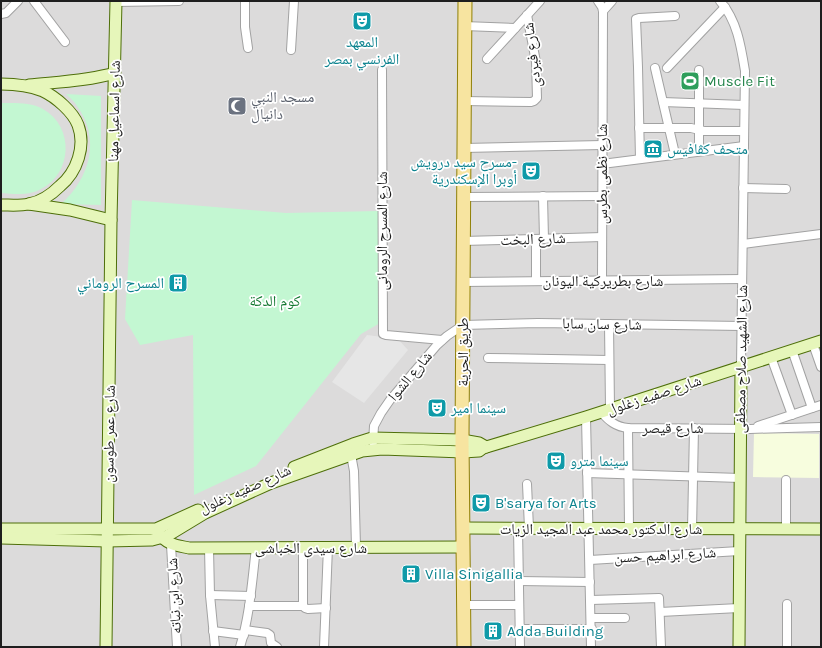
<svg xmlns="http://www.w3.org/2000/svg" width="822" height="648" viewBox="0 0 822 648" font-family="Karla,'Noto Naskh Arabic',sans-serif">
  <rect width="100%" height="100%" fill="#eeede4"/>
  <rect fill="#dcdbdb" x="1" y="1" width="820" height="646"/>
  <polygon fill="#f7fdde" points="754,433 819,434 819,478 753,477"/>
  <g fill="#c3f7d2">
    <path d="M66,94L101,96V205L61,204C90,178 101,139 77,106C74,101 70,98 66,94Z"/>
    <path d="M1,103C15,103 31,102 43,109C75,127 72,174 41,189C29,196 14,194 1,193Z"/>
    <polygon points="132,200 286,213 378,211 380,323 361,334 256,466 194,495 193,335 140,345 125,319"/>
  </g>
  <polygon fill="#e6e6e6" points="367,335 398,339 408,350 364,403 332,382"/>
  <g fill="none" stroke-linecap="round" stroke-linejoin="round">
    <g stroke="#a2a2a2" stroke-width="10">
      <g id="street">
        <polyline points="34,1 65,42"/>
        <polyline points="245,1 245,27 248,48"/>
        <polyline points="598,1 602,7 603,11 602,281"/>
        <path d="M720,1C737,20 741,46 745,71L741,366"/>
        <polyline points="116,2 179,1"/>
        <polyline points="603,11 612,1"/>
        <polyline points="1,14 6,13 18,1"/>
        <polyline points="464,26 515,28"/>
        <polyline points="291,50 294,1"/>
        <polyline points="487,59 540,1"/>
        <polyline points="655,68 675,154"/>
        <polyline points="667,68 725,7"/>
        <polyline points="382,70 383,334 386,335 442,340"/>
        <polyline points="464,101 531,102 534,101 537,98 536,62 527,15"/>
        <polyline points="663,102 744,105"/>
        <polyline points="639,128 691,128 704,131 744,131"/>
        <polyline points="464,148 602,145"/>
        <polyline points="699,151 699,70"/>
        <polyline points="640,159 638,67 636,19 639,18 675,16"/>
        <polyline points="602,164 744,146"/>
        <polyline points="743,188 786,189"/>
        <polyline points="543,196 544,239"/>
        <polyline points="463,197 602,196"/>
        <polyline points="463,241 602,237"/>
        <polyline points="743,244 821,234"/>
        <polyline points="536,281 536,239"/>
        <polyline points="463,282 742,279"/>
        <polyline points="609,324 610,409"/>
        <polyline points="813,344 821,367"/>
        <polyline points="792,350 812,408"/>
        <polyline points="771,357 792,415"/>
        <polyline points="488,358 609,360"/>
        <path d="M601,412C609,421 616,427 628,428L750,429L821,427"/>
        <polyline points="586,417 591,647"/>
        <polyline points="758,426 821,405"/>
        <polyline points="628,428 629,528"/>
        <polyline points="373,442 374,426 381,413 390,400 437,345 447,336 463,325 538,323 742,326"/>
        <polyline points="347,452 352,460 354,471 356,547"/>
        <polyline points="587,473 740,478"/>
        <polyline points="786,480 786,530"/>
        <polyline points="527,484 529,528"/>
        <polyline points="518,528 520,647"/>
        <polyline points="692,530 694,428"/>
        <polyline points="171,545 177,647"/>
        <polyline points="209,548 210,595 215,647"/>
        <polyline points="303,548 303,606 305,608 308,609 326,608"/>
        <polyline points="590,560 739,551"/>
        <polyline points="519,581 590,582"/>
        <polyline points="210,595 251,596"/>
        <polyline points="591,600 659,598 661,647"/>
        <polyline points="463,605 519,605"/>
        <polyline points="249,606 303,606"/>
        <polyline points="660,612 739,608"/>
        <polyline points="591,618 625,618"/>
        <polyline points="519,629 592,629"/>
        <polyline points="245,630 267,633 270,635 271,643 277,647"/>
        <polyline points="213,631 244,635"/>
        <path d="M240,647C250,615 252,581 256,548"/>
        <polyline points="324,647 328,547"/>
        <polyline points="787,647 787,604"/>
      </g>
    </g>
    <g stroke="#4e6f0a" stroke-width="13">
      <g id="secondary">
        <path d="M1,84C14,84 31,86 43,91C56,97 73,112 78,125C86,146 77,172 60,186C52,194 40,202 29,204C20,206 10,205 1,205"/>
        <path d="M29,85C57,82 87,81 115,73"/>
        <polyline points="29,204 70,210 111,220"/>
        <polyline points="294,467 353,444 372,438 462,440 479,443 486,447"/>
        <polyline points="463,528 821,529"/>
        <polyline points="1,529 156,529 198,510"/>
        <path d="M158,533C168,545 175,545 189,548L463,547"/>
        <polyline points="1,538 107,541 152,540 167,536 205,513 271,483 362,451 382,449 463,452 479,451 483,448 586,417 821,341"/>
        <polyline points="106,647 111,220 116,1"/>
        <polyline points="739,647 741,366"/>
      </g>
    </g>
    <g stroke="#908007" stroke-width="15">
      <polyline id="primary" points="464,647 462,440 465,1"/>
    </g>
    <use href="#street" stroke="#fff" stroke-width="8"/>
    <use href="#secondary" stroke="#e6f6ba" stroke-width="11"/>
    <use href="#primary" stroke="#f7e4a0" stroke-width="13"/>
  </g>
  <defs>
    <g id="theatre-square" transform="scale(1)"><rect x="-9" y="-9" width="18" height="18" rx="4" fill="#0f9aa8" stroke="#fff"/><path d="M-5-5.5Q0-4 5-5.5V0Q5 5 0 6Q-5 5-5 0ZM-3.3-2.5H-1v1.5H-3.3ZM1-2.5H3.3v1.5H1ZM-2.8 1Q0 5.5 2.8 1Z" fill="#fff"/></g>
    <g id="stadium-square" transform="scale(1)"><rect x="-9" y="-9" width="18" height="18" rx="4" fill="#2e9e5b" stroke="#fff"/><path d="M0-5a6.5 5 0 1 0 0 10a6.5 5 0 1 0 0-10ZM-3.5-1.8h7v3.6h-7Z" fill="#fff"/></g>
    <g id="mosque-square" transform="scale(1)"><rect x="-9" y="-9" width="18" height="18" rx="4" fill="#6b7280" stroke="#fff"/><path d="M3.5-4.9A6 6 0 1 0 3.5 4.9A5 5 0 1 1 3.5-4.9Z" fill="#fff"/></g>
    <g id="museum-square" transform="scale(1)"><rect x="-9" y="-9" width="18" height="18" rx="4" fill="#0f9aa8" stroke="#fff"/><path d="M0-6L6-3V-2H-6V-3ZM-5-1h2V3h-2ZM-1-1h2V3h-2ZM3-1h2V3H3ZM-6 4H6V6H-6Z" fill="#fff"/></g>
    <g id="building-square" transform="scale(1)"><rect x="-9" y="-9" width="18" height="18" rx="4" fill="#0f9aa8" stroke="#fff"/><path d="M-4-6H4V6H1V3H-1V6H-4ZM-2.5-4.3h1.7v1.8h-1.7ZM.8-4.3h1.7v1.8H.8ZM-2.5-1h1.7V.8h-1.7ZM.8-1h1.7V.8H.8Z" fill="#fff"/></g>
  </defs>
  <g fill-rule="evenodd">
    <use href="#theatre-square" x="362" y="21"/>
    <use href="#stadium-square" x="690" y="81"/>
    <use href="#mosque-square" x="237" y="106"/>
    <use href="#museum-square" x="653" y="149"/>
    <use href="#theatre-square" x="531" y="171"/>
    <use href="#building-square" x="178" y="283"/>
    <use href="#theatre-square" x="437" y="408"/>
    <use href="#theatre-square" x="556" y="461"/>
    <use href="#theatre-square" x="481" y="503"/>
    <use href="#building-square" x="411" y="574"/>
    <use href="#building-square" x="493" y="631"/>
  </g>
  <g text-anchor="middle" stroke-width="3.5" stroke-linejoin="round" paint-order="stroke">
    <g font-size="15" fill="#0d838f" stroke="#fff" text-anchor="start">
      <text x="362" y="47" text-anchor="middle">المعهد<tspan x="362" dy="17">الفرنسي بمصر</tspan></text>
      <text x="667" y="154">متحف كڤافيس</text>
      <text x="517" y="167" text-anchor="end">مسرح سيد درويش-<tspan x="517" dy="17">أوبرا الإسكندرية</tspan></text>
      <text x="164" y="288" text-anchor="end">المسرح الروماني</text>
      <text x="451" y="413">سينما امير</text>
      <text x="570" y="466">سينما مترو</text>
      <text x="495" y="508">B'sarya for Arts</text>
      <text x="425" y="579">Villa Sinigallia</text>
      <text x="507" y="636">Adda Building</text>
    </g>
    <g font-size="15" fill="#1e1e1e" stroke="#fff">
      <text transform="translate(532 55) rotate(-97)" y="5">شارع فيردى</text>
      <text transform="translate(114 111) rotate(-89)" y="5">شارع اسماعيل مهنا</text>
      <text transform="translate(602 174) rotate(-90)" y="5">شارع نظمى بطرس</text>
      <text transform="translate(382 231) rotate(-90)" y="5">شارع المسرح الرومانى</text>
      <text transform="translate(533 239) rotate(-2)" y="5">شارع البخت</text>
      <text x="603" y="286">شارع بطريركية اليونان</text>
      <text transform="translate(602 324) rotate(1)" y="5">شارع سان سابا</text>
      <text transform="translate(463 352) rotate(-90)" y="5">طريق الحرية</text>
      <text transform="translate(741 359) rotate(-89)" y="5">شارع الشهيد صلاح مصطفى</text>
      <text transform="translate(410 376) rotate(-50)" y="5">شارع الشوا</text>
      <text transform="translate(654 395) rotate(-18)" y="5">شارع صفيه زغلول</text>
      <text x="673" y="433">شارع قيصر</text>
      <text transform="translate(109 434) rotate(-89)" y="5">شارع عمر طوسون</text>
      <text transform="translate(245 489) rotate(-24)" y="5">شارع صفيه زغلول</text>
      <text x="601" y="534">شارع الدكتور محمد عبد المجيد الزيات</text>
      <text x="311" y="553">شارع سيدى الخباشى</text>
      <text transform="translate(665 555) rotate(-3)" y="5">شارع ابراهيم حسن</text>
      <text transform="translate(174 596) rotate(-93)" y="5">شارع ابن نباته</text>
    </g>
    <g font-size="15" fill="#27864d" stroke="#fff" text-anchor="start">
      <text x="704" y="86">Muscle Fit</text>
    </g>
    <g font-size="15" fill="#5b616d" stroke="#fff" text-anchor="start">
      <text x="251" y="102">مسجد النبي<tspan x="251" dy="17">دانيال</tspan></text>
    </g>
    <g font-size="15" fill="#11772f" stroke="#fff">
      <text x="275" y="306">كوم الدكة</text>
    </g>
  </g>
  <rect width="822" height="648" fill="none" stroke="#1e1e1e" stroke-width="4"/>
</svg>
